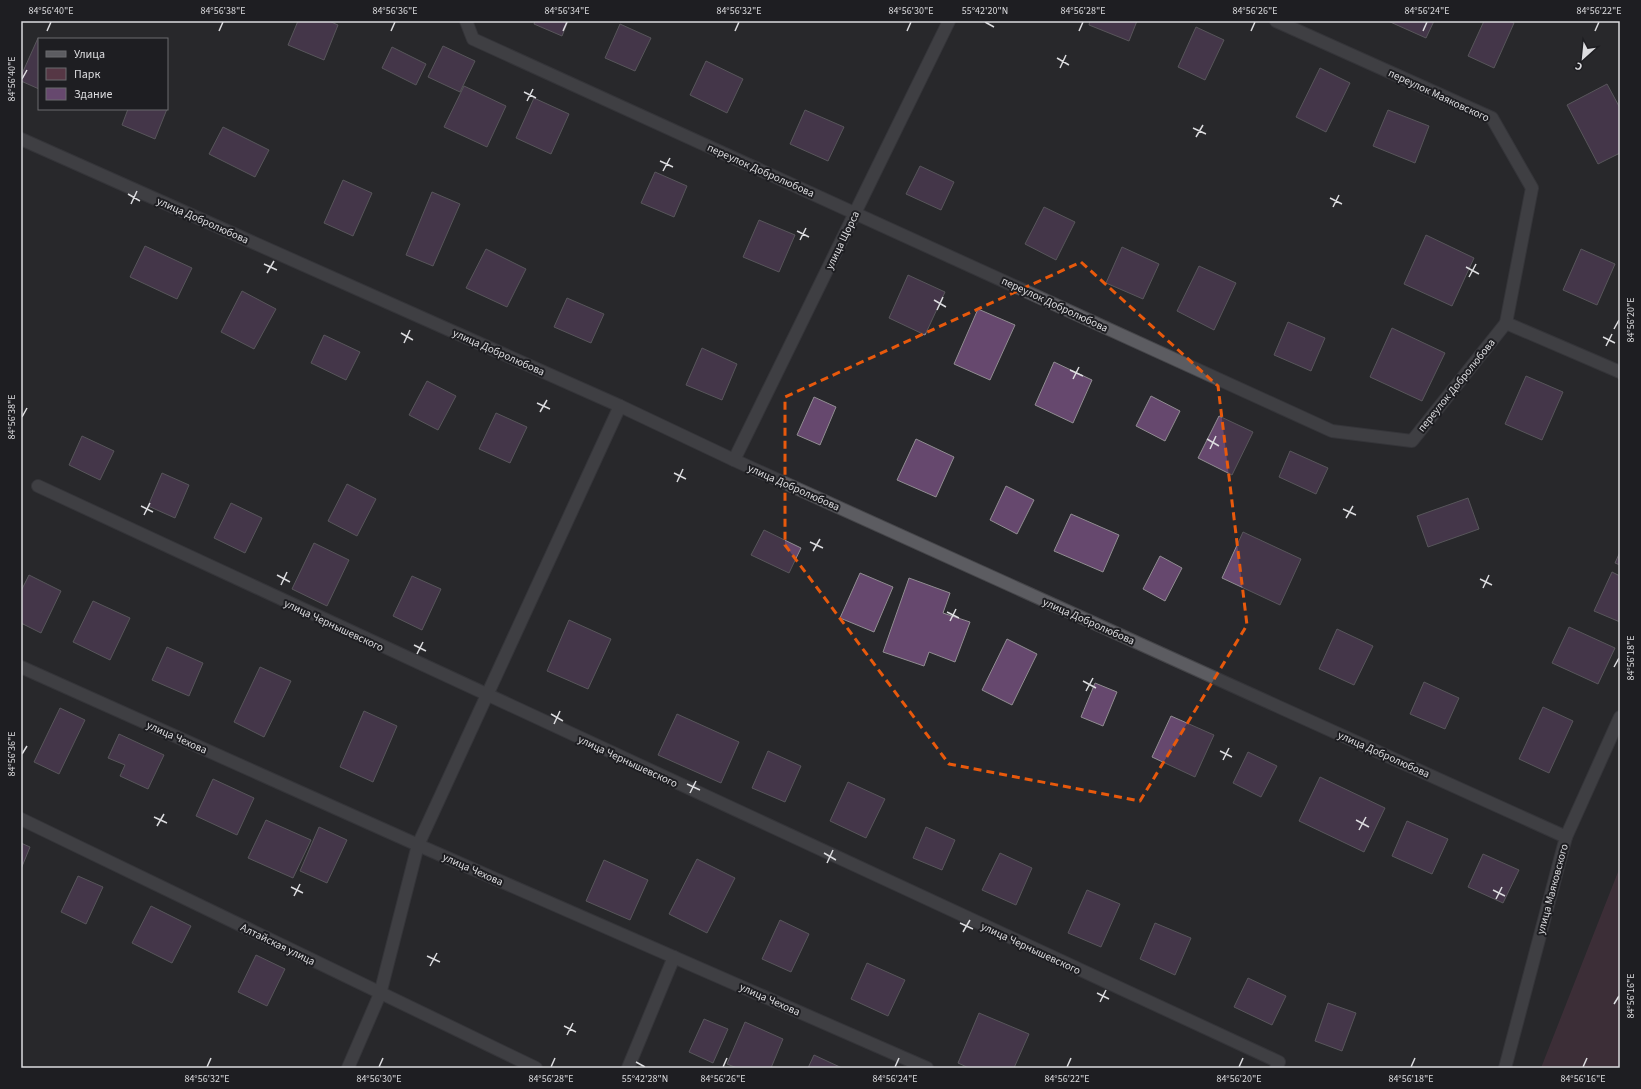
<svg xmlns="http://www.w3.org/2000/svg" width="1641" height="1089" viewBox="0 0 1641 1089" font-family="'Source Sans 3',sans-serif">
  <rect width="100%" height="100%" fill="#28282c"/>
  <polygon fill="#563745" points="1620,867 1620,1068 1541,1068"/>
  <g fill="#66486e" stroke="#918d92">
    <polygon points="298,21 329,21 338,25 324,60 288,45"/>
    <polygon points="535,21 568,21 562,36 534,24"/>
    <polygon points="1090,21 1137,21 1129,41 1089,25"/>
    <polygon points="1388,21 1434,21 1426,38"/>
    <polygon points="1484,21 1510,21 1514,23 1494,68 1468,56"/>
    <polygon points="620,24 651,38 635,71 605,58"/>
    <polygon points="1196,27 1224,40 1205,80 1178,67"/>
    <polygon points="38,38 40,39 39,89 21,81 21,76"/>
    <polygon points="443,46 475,61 460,92 428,77"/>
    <polygon points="392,47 426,64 416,85 382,68"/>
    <polygon points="706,61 743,79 727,113 690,95"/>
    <polygon points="1320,68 1350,83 1326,132 1296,117"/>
    <polygon points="1607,84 1620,108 1620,153 1598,164 1567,105"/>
    <polygon points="464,86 506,106 487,147 444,127"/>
    <polygon points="534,98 569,114 551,154 516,138"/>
    <polygon points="128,109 167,109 155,139 122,125"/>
    <polygon points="805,110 844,127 828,161 790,144"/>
    <polygon points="1388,110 1429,126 1415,163 1373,146"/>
    <polygon points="223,127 269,150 255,177 209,154"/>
    <polygon points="920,166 954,182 941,210 906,194"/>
    <polygon points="655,172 687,186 674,217 641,203"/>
    <polygon points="343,180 372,193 353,236 324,223"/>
    <polygon points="432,192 460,204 433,266 406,255"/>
    <polygon points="1044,207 1075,222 1056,260 1025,244"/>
    <polygon points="759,220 795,235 779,272 743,257"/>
    <polygon points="1426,235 1474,258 1452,306 1404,284"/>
    <polygon points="145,246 192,268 177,299 130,277"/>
    <polygon points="1122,247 1159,264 1143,299 1106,283"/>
    <polygon points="486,249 526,269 507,307 466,288"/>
    <polygon points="1581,249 1615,264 1597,305 1563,290"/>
    <polygon points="1199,266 1236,283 1214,330 1177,311"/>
    <polygon points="908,275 945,292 925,335 889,318"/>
    <polygon points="242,291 276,309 254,349 221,332"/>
    <polygon points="567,298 604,314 591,343 554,327"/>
    <polygon points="978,309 1015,325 990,380 954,364"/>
    <polygon points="1288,322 1325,338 1311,371 1274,355"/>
    <polygon points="1392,328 1445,353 1422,401 1370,377"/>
    <polygon points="324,335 360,352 346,380 311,363"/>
    <polygon points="702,348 737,364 722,400 686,385"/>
    <polygon points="1054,362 1092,380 1073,423 1035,405"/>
    <polygon points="1526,376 1563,392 1542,440 1505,424"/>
    <polygon points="427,381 456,396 438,430 409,415"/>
    <polygon points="1151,396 1180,411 1165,441 1136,426"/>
    <polygon points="814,397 836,407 820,445 797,435"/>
    <polygon points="496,413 527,427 510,463 479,449"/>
    <polygon points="1219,416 1253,432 1232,475 1198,458"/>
    <polygon points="82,436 114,451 100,480 69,465"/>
    <polygon points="916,439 954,457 936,497 897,480"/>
    <polygon points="1290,451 1328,468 1316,494 1279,477"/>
    <polygon points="162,473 189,485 175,518 148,506"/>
    <polygon points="347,484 376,499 357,536 328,521"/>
    <polygon points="1006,486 1034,500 1017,534 990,520"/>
    <polygon points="1468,498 1479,529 1428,547 1417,516"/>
    <polygon points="231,503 262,518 245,553 214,538"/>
    <polygon points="1071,514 1119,535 1103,572 1054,551"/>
    <polygon points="764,530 801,548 789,573 751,555"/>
    <polygon points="1243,532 1301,559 1280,605 1222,578"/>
    <polygon points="314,543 349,560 327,606 292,589"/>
    <polygon points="1620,552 1620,565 1615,563"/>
    <polygon points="1160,556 1182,568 1165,601 1143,589"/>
    <polygon points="1612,572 1620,576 1620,622 1594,611"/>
    <polygon points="860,573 893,587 874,632 840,618"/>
    <polygon points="29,575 61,591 41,633 21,623 21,591"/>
    <polygon points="412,576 441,589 422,630 393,616"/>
    <polygon points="909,578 950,593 943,613 970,622 955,662 929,652 924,666 883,652"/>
    <polygon points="93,601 130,618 110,660 73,642"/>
    <polygon points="569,620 611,639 588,689 547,671"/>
    <polygon points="1569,627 1615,648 1598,684 1552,663"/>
    <polygon points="1337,629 1373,646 1354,685 1319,669"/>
    <polygon points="1007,639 1037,654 1012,705 982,690"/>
    <polygon points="167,647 203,663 189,696 152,680"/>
    <polygon points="260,667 291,681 264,737 234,722"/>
    <polygon points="1424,682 1459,698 1445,729 1410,714"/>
    <polygon points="1095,683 1117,692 1103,726 1081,717"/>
    <polygon points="1543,707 1573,721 1549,773 1519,759"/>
    <polygon points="60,708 85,720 59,774 34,762"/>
    <polygon points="364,711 397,726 373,782 340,767"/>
    <polygon points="677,714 739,742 721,783 658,755"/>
    <polygon points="1171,716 1214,735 1195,777 1152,757"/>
    <polygon points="119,734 164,755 148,789 120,776 125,765 108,758"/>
    <polygon points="768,751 801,766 785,802 752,788"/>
    <polygon points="1248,752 1277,766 1261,797 1233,783"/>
    <polygon points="1320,777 1385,808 1364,852 1299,821"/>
    <polygon points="213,779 254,798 237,835 196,816"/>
    <polygon points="848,782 885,799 866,838 830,821"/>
    <polygon points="266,820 311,840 293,878 248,858"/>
    <polygon points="1407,821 1448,839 1432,874 1392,856"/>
    <polygon points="319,827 347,840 327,883 300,871"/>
    <polygon points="926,827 955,840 942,870 913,858"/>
    <polygon points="21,843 30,847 21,869"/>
    <polygon points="1000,853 1032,868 1016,905 982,890"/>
    <polygon points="1483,854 1519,870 1503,903 1468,887"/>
    <polygon points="697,859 735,878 707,933 669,914"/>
    <polygon points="604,860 648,880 630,920 586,901"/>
    <polygon points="78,876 103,887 86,924 61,912"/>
    <polygon points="1087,890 1120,904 1101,947 1068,933"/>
    <polygon points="151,906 191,926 172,963 132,943"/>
    <polygon points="780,920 809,934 791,972 762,959"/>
    <polygon points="1155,923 1191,938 1175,975 1140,959"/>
    <polygon points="256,955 285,969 267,1006 238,992"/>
    <polygon points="867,963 905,980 888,1016 851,999"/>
    <polygon points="1248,978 1286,996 1272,1025 1234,1007"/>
    <polygon points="1328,1003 1356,1013 1342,1051 1315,1041"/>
    <polygon points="979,1013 1029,1034 1014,1068 969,1068 958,1063"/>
    <polygon points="704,1019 728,1029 713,1063 689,1052"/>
    <polygon points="745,1022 783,1039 771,1068 737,1068 727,1064"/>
    <polygon points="814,1055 842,1068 808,1068"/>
  </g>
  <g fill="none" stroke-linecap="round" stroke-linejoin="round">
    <g stroke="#454549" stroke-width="14">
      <g id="minor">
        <polyline points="466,21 473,39 1332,431 1412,441 1506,323 1620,372"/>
        <polyline points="1276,21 1492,118 1532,188 1506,323"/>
        <polyline points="21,139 620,406 734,460 1566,837"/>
        <polyline points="734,460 949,21"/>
        <polyline points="38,486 1279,1062 1276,1068"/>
        <polyline points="21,667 418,845 927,1068"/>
        <polyline points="21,819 536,1068"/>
        <polyline points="348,1068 380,994 418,845 620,406"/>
        <polyline points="628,1068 674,957"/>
        <polyline points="1505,1068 1566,837 1620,717"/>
      </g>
    </g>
    <use href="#minor" stroke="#5c5c61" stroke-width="12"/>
  </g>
  <path d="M0 0H1641V1089H0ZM1081,262L1218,386L1247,625L1140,801L949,764L785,545V397Z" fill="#28282c" fill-opacity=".55" fill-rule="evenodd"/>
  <path fill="none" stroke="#e8590c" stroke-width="3" stroke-dasharray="8 5" stroke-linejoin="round" d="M1081,262L1218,386L1247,625L1140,801L949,764L785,545V397Z"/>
  <path fill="none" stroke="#dcdcdf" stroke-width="1.5" d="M985,22L994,27M47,31L51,22M219,31L223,22M391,31L395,22M563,31L567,22M735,31L739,22M907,31L911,22M1079,31L1083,22M1251,31L1255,22M1423,31L1427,22M1595,31L1599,22M1057,58L1069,65M1060,68L1066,55M22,79L27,70M524,92L536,98M527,101L533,89M1193,128L1206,134M1196,137L1203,125M660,161L673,167M663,171L670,158M128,194L140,201M1330,198L1342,204M131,204L137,191M1333,207L1339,195M797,231L809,237M800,240L806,228M264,264L277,270M1466,267L1479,274M267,273L274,261M1469,277L1476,264M934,300L946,307M937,310L943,297M1614,329L1619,320M401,333L413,340M1603,337L1615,343M404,343L410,330M1606,346L1612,334M1070,370L1083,376M1073,379L1079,367M537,403L550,409M540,412L547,400M22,417L27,408M1207,439L1219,446M1210,449L1216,436M674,473L686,479M677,482L683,469M141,506L153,512M1343,509L1356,515M144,515L150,503M1346,518L1353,506M810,542L823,548M813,551L820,539M277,575L290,582M1480,579L1492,585M281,585L287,572M1483,588L1489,575M947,612L959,618M950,621L956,609M414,645L426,651M417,654L423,642M1614,667L1619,658M1083,681L1096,688M1086,691L1093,678M551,714L563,721M554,724L560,711M1220,751L1232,757M22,754L27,746M1223,760L1229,748M687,784L700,790M690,793L696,781M154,817L167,823M1356,820L1369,827M157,826L164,814M1359,830L1366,817M824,853L836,860M827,863L833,850M291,887L303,893M1493,890L1505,896M294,896L300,884M1496,899L1502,887M960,923L973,929M963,932L970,920M427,956L440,962M430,966L437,953M1097,993L1109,999M1100,1002L1106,990M1614,1004L1619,996M564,1026L576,1032M567,1035L573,1023M636,1062L645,1067M207,1067L211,1058M379,1067L383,1058M551,1067L555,1058M723,1067L727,1058M895,1067L899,1058M1067,1067L1071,1058M1239,1067L1243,1058M1411,1067L1415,1058M1583,1067L1587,1058"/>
  <g text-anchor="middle" stroke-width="4" stroke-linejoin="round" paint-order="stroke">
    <g font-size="11" fill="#dcdcdf" stroke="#1e1e22">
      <text transform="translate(1439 95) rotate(25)" y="4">переулок Маяковского</text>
      <text transform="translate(761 170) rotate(24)" y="4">переулок Добролюбова</text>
      <text transform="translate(203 220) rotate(24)" y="4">улица Добролюбова</text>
      <text transform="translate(842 240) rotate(-64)" y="4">улица Щорса</text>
      <text transform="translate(1055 304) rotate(25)" y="4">переулок Добролюбова</text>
      <text transform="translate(499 352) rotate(24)" y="4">улица Добролюбова</text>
      <text transform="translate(1456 385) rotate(-51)" y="4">переулок Добролюбова</text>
      <text transform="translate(794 487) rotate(24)" y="4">улица Добролюбова</text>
      <text transform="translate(1089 621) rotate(24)" y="4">улица Добролюбова</text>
      <text transform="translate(334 625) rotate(25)" y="4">улица Чернышевского</text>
      <text transform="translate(177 737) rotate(24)" y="4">улица Чехова</text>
      <text transform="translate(1384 754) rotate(24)" y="4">улица Добролюбова</text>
      <text transform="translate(628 761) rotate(25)" y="4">улица Чернышевского</text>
      <text transform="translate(473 869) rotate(24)" y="4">улица Чехова</text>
      <text transform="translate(1552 889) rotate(-75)" y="4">улица Маяковского</text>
      <text transform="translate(278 944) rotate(26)" y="4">Алтайская улица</text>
      <text transform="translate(1031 948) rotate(25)" y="4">улица Чернышевского</text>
      <text transform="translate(770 999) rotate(24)" y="4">улица Чехова</text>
    </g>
  </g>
  <rect width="1641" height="1089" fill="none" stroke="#1e1e22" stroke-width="44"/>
  <rect x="38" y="38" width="130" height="72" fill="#1e1e22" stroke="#6a6a6e"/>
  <rect x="46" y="51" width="20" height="6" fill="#5c5c61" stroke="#6a6a6e"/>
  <text x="74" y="58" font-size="12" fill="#dcdcdf">Улица</text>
  <rect x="46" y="68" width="20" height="12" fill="#563745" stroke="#6a6a6e"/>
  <text x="74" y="78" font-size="12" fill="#dcdcdf">Парк</text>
  <rect x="46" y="88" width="20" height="12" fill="#66486e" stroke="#6a6a6e"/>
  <text x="74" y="98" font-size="12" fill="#dcdcdf">Здание</text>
  <g transform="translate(1583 58) rotate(207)" stroke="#1e1e22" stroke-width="3" paint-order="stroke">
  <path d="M0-3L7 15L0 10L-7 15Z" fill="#dcdcdf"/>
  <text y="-6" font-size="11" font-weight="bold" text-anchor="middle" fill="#dcdcdf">С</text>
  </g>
  <rect x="22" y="22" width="1597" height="1045" fill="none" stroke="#dcdcdf" stroke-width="1.5"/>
  <g font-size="10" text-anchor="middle" fill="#dcdcdf">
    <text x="51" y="14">84°56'40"E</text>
    <text x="223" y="14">84°56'38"E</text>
    <text x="395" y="14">84°56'36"E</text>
    <text x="567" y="14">84°56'34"E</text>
    <text x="739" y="14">84°56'32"E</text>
    <text x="911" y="14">84°56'30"E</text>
    <text x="985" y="14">55°42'20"N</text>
    <text x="1083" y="14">84°56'28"E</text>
    <text x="1255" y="14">84°56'26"E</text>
    <text x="1427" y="14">84°56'24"E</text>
    <text x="1599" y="14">84°56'22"E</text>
    <text transform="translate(11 79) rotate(-90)" y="4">84°56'40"E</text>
    <text transform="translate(1630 320) rotate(-90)" y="4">84°56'20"E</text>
    <text transform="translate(11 417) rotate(-90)" y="4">84°56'38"E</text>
    <text transform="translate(1630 658) rotate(-90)" y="4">84°56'18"E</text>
    <text transform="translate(11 754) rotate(-90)" y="4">84°56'36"E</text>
    <text transform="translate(1630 996) rotate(-90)" y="4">84°56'16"E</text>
    <text x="207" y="1082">84°56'32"E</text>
    <text x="379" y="1082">84°56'30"E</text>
    <text x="551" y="1082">84°56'28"E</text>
    <text x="645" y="1082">55°42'28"N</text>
    <text x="723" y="1082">84°56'26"E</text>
    <text x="895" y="1082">84°56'24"E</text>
    <text x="1067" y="1082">84°56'22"E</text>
    <text x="1239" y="1082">84°56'20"E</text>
    <text x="1411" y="1082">84°56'18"E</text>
    <text x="1583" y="1082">84°56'16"E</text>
  </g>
</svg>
